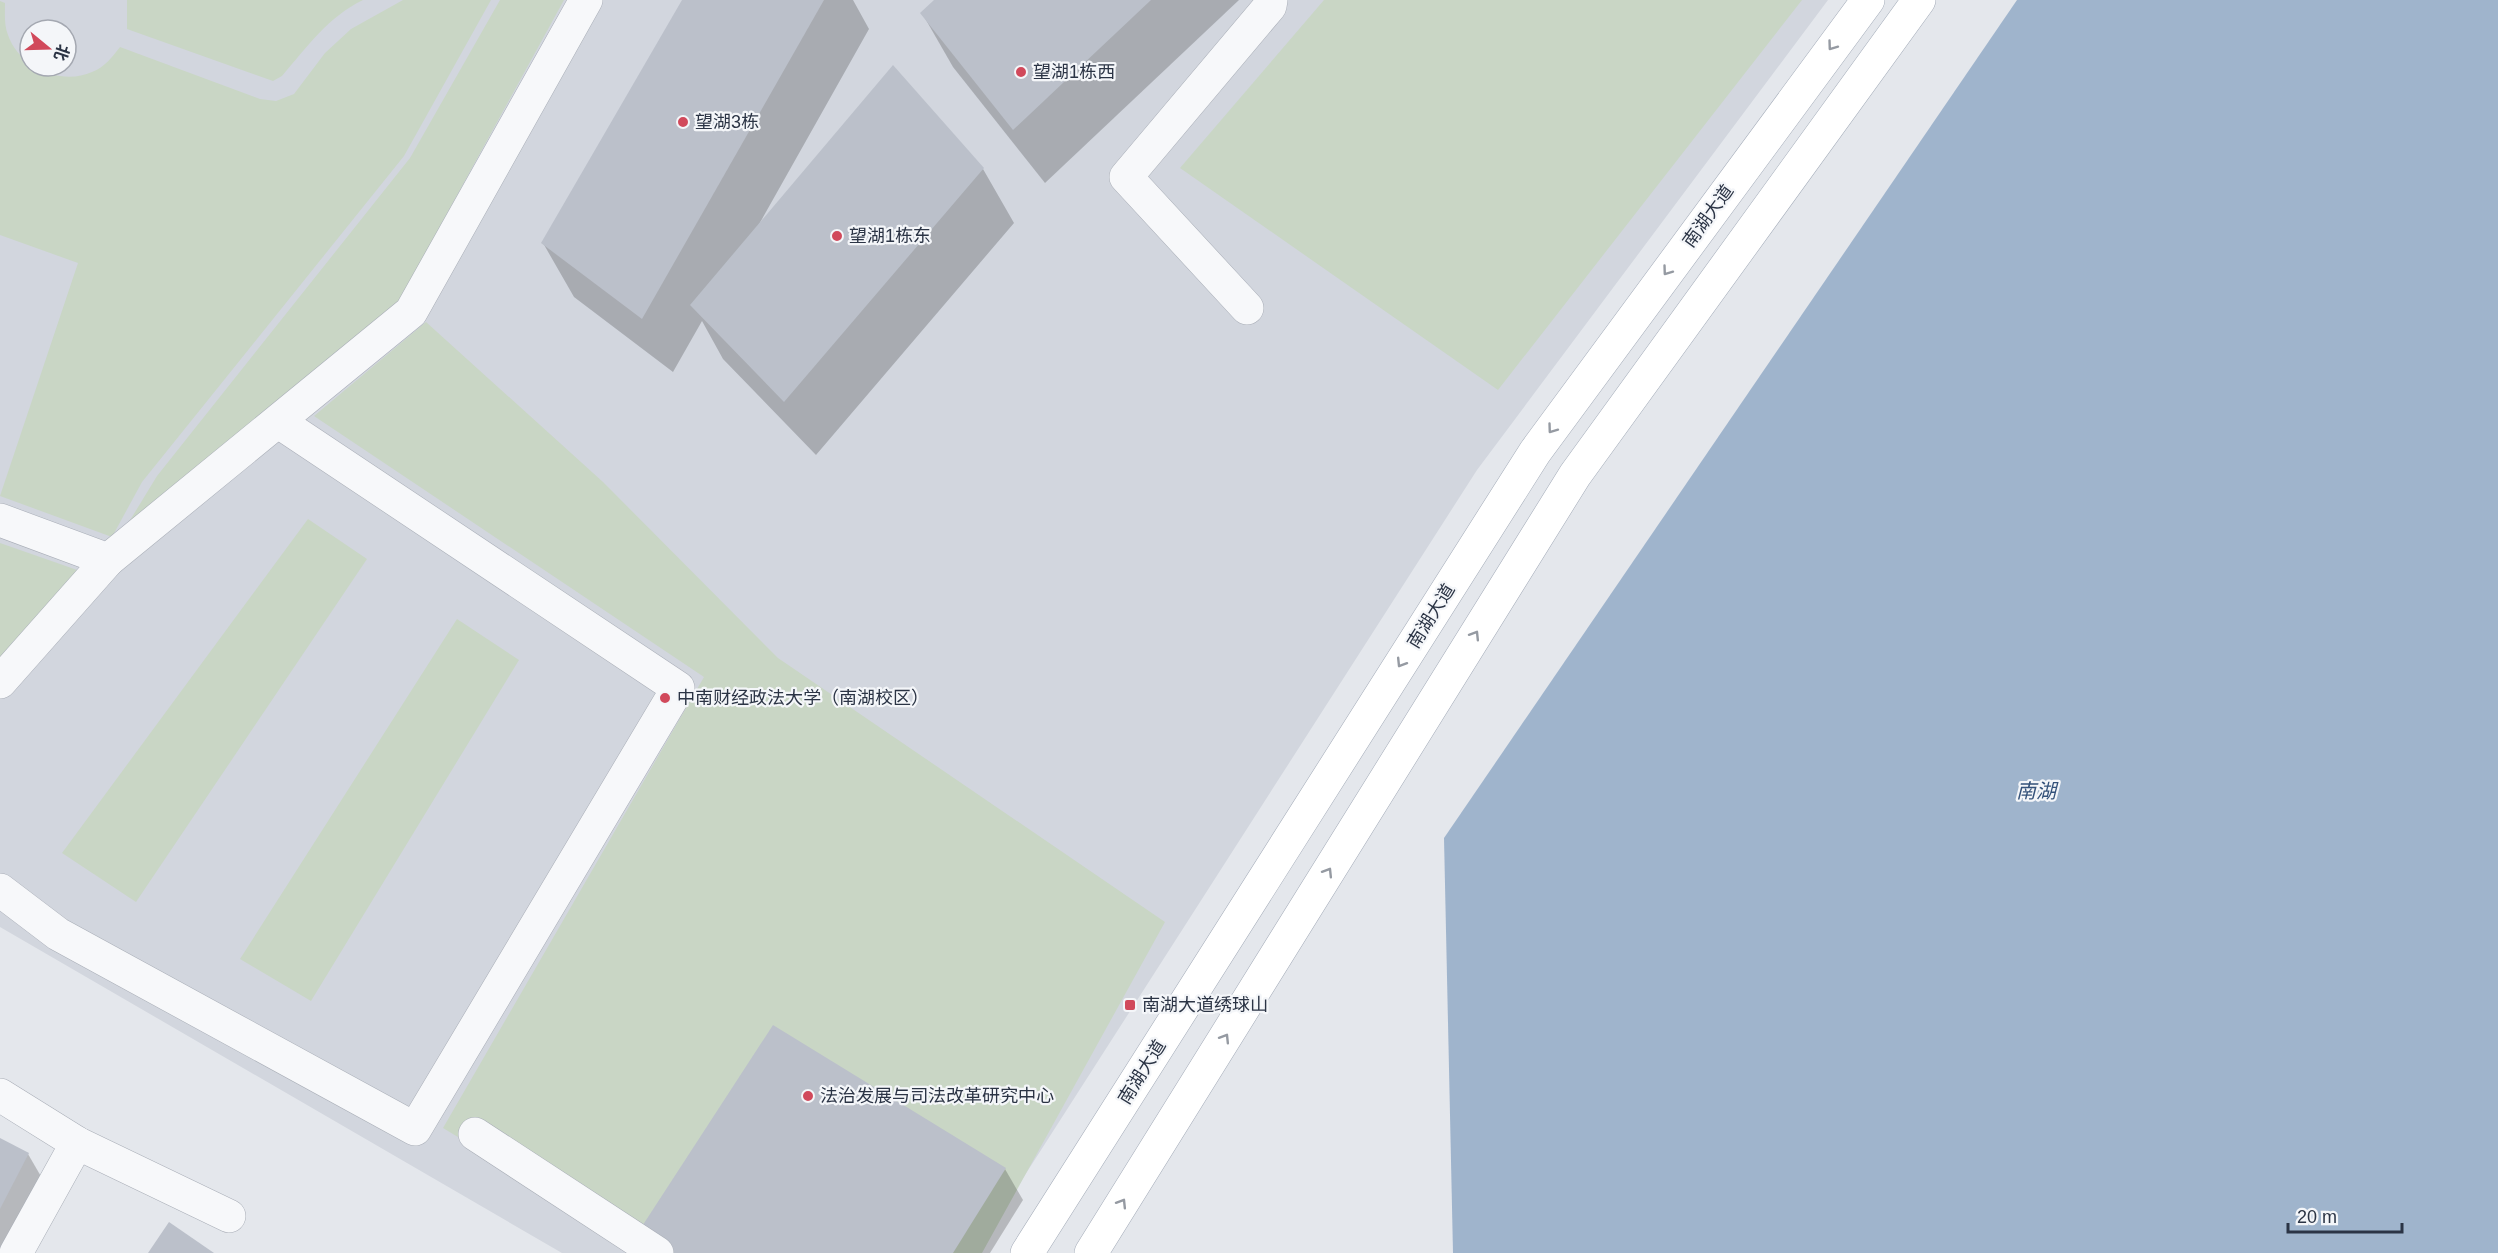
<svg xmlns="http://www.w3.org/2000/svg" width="2498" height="1253" viewBox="0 0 2498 1253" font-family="Arial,'Noto Sans SC',sans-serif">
  <rect width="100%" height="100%" fill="#e4e7ec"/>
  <path fill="#d2d6de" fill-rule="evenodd" d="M0,0H1828L1477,470L975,1253H562L0,927ZM30,30H66V66H30Z"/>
  <g fill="#c9d6c5">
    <path d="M127,0H363C328,17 307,47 282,76L273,81L127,29Z"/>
    <path d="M403,0H491L404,156L142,482L112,537L0,496L78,263L0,235V1L5,3C5,14 4,25 8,35C19,67 61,86 92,72C105,67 112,57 120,47L260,99L276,101L294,94L325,53L351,29Z"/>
    <polygon points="500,0 564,0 398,303 118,540 157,476 410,158"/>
    <polygon points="1324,0 1802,0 1498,390 1180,168"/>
    <polygon points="426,322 603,482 778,658 1165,922 982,1253 650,1253 443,1128 704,677 314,416"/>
    <polygon points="308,519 367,559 136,902 62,853"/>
    <polygon points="0,543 80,571 0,665"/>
    <polygon points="457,619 519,660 311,1001 240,959"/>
  </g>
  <polygon fill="#9fb4cc" points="2017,0 2498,0 2498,1253 1453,1253 1444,838"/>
  <g fill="#0003">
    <polygon points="684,0 853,0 869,29 757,228 983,169 1014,223 816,455 723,359 702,321 673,372 574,297 543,243"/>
    <polygon points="936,0 1239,0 1045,183 953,67 922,13"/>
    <polygon points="0,1139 28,1154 46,1185 0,1253"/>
    <polygon points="1005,1169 1023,1200 990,1253 649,1253"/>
  </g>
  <g fill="#bbc0ca">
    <polygon points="682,0 824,0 642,319 541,243"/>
    <polygon points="934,0 1151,0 1013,130 920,13"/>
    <polygon points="893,65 984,168 784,402 690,305"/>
    <polygon points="773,1025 1006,1168 953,1253 672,1253 637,1234"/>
    <polygon points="0,1138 29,1153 0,1209"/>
    <polygon points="169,1222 214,1253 148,1253"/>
  </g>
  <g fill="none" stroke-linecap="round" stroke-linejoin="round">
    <g stroke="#a9aeb7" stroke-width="34">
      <g id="street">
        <polyline points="1247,308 1126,177 1270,6 1271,0"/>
        <polyline points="0,520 108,560 411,312 586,0"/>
        <polyline points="0,682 108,560"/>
        <polyline points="0,890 58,934 415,1129 678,688 279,422"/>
        <polyline points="0,1095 77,1143 229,1216"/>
        <polyline points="475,1134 657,1253"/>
        <polyline points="16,1253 77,1143"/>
      </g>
    </g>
    <g stroke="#a3abb8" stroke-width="34">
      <g id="primary">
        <polyline points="1027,1253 1535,452 1868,0"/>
        <polyline points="1091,1253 1575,475 1919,0"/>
      </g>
    </g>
    <use href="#street" stroke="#f7f8fa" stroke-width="33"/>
    <use href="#primary" stroke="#fff" stroke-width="33"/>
  </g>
  <defs><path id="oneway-chevron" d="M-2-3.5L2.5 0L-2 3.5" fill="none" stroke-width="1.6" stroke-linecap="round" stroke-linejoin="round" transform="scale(1.5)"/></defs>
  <g stroke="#959aa2">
    <use href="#oneway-chevron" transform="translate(1832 46) rotate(126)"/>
    <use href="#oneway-chevron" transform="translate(1667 271) rotate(126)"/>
    <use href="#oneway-chevron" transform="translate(1552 429) rotate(126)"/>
    <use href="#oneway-chevron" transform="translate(1475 635) rotate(-58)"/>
    <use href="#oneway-chevron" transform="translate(1401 663) rotate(122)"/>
    <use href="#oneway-chevron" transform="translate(1328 872) rotate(-58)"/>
    <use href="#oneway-chevron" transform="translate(1225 1038) rotate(-58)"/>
    <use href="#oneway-chevron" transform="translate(1122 1203) rotate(-58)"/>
  </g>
  <g fill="#d1495b" stroke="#f4f6f9" stroke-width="2">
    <circle cx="1021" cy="72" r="6"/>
    <circle cx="683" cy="122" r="6"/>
    <circle cx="837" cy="236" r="6"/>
    <circle cx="665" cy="698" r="6"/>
    <rect x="1124" y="999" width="12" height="12" rx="3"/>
    <circle cx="808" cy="1096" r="6"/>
  </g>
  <g text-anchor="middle" stroke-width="4.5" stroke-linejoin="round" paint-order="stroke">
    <g font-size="18" fill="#2b3445" stroke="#f4f6f9" text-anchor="start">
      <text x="1033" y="78">望湖1栋西</text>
      <text x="695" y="128">望湖3栋</text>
      <text x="849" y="242">望湖1栋东</text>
      <text x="677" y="704">中南财经政法大学（南湖校区）</text>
      <text x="1142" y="1011">南湖大道绣球山</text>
      <text x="820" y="1102">法治发展与司法改革研究中心</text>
    </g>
    <g font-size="18" fill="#2b3445" stroke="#f4f6f9">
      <text transform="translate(1708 216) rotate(-54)" y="6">南湖大道</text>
      <text transform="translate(1431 616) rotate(-58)" y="6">南湖大道</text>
      <text transform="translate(1142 1072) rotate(-58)" y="6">南湖大道</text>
    </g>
    <g font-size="20" font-style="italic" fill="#34527a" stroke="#f4f6f9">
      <text x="2036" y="798">南湖</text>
    </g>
  </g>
  <g transform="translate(48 48) rotate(109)"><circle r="28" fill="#f4f6f9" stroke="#a4a8b1" stroke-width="1.5"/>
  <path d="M0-4.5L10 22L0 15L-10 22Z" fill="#d1495b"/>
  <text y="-9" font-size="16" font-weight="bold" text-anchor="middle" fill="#2b3445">北</text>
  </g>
  <path d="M2288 1223v9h114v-9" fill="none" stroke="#2b3445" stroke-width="3"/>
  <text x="2297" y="1223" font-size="18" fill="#2b3445" stroke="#f4f6f9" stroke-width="4.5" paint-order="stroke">20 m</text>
</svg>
